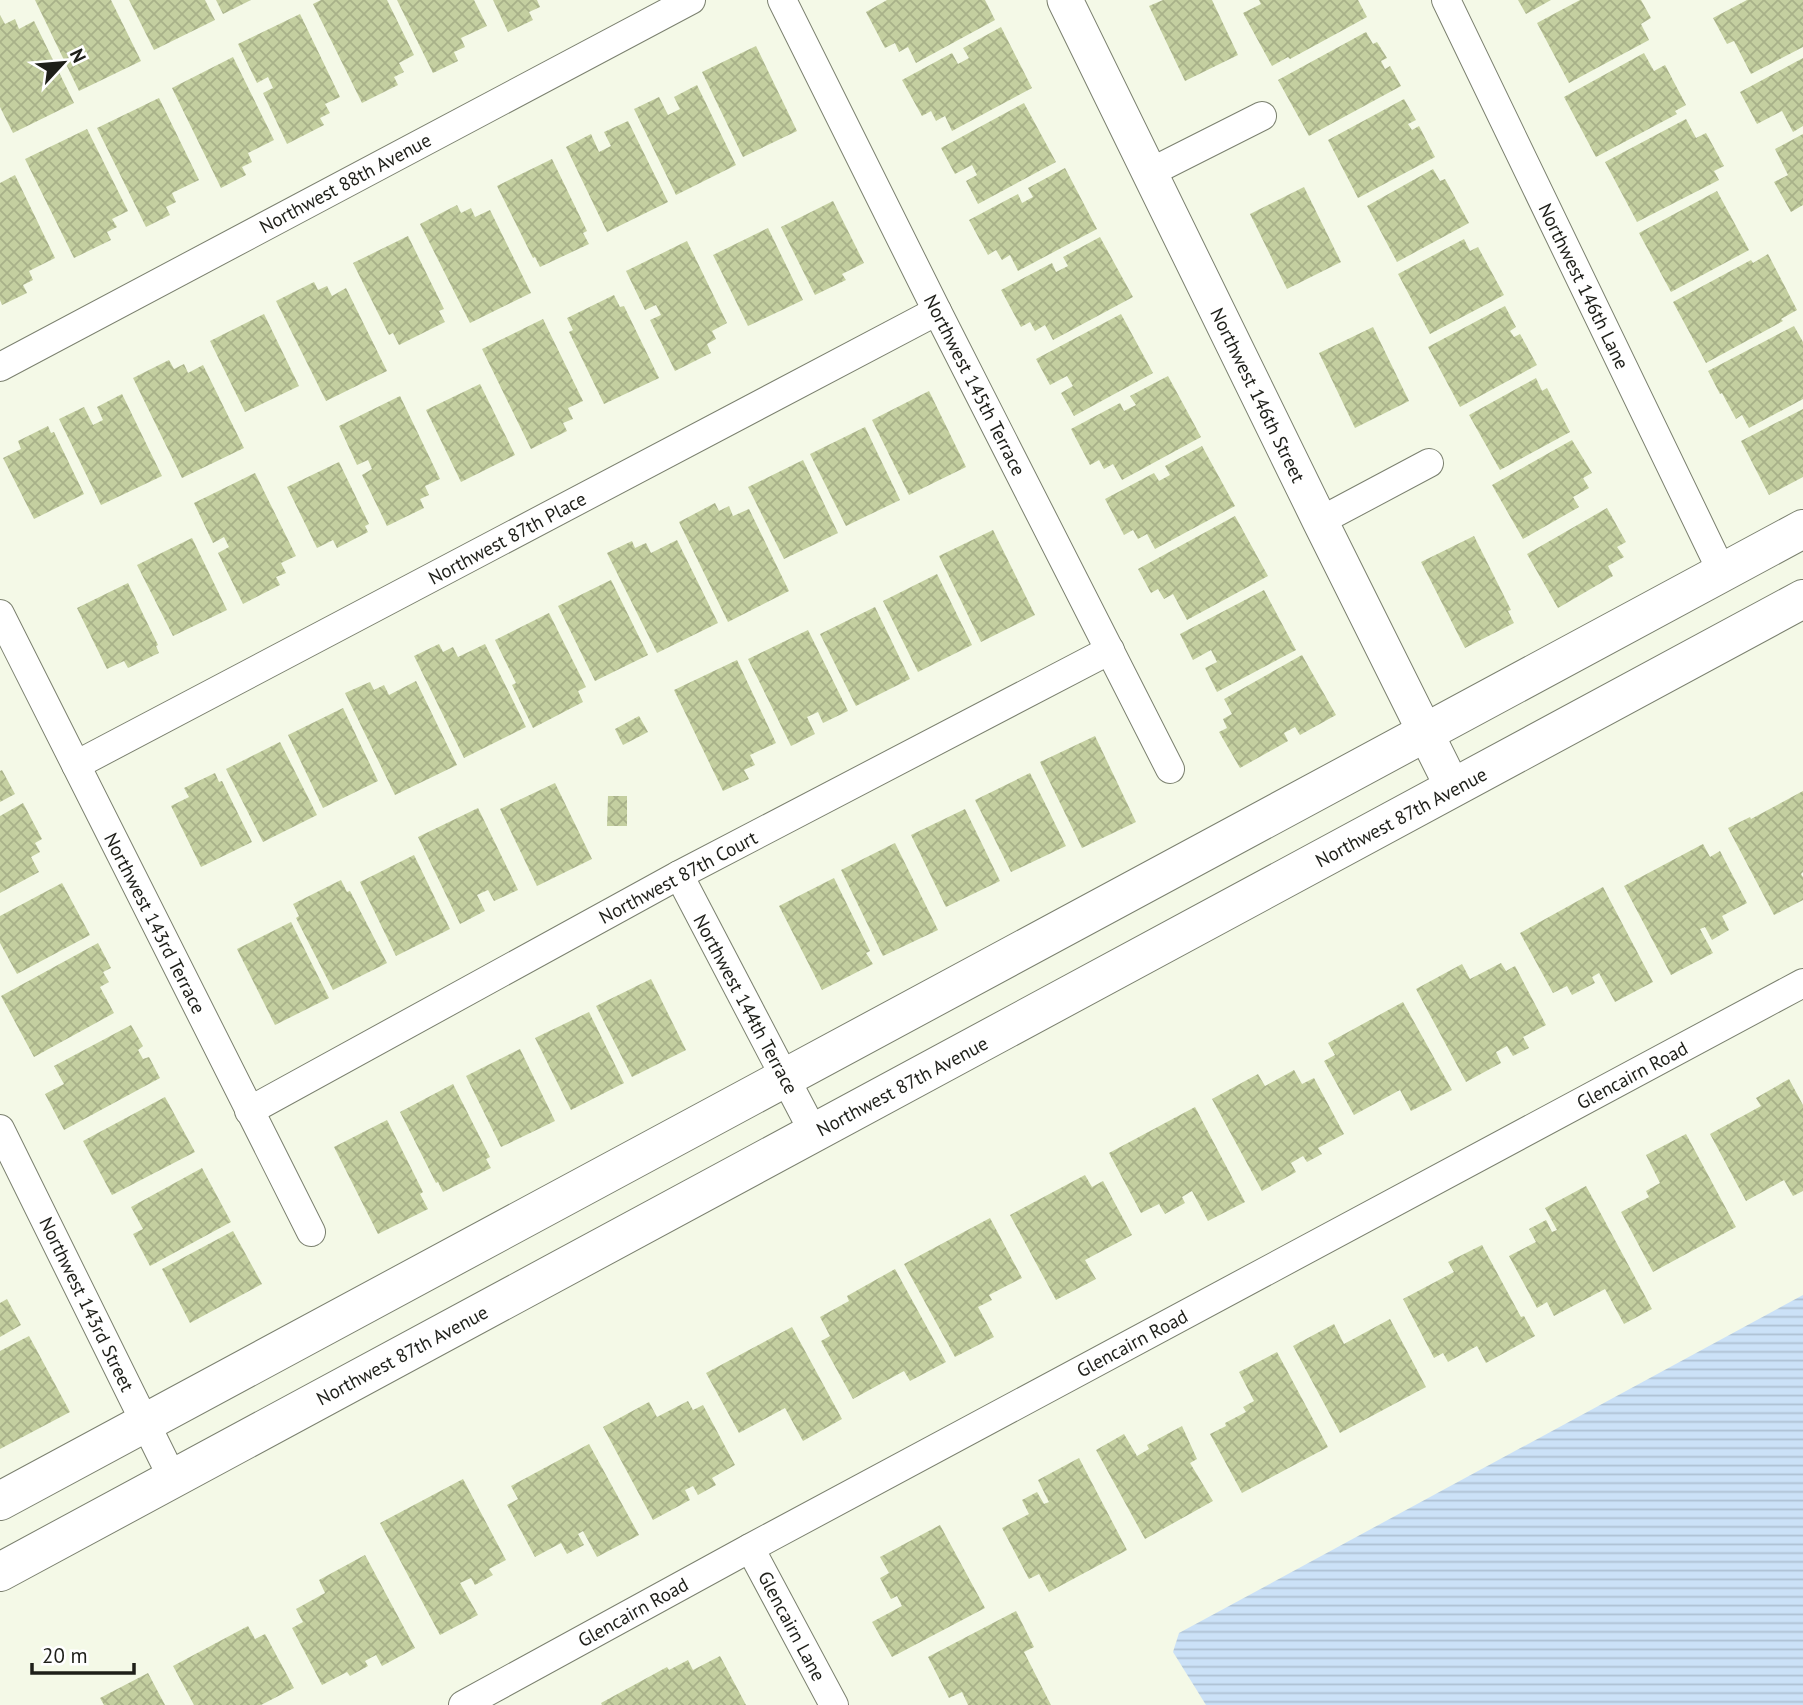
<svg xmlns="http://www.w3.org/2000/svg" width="1803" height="1705" viewBox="0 0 1803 1705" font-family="'PT Sans',sans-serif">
  <defs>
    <pattern id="water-rules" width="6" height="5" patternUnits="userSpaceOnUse" patternTransform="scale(1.75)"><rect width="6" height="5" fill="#cbe1f7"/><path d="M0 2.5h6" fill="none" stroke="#aec1d3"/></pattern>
    <pattern id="building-cross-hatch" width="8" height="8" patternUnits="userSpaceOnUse" patternTransform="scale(1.75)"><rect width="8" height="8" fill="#c4cfa0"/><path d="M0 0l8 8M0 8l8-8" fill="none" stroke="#a8b189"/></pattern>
  </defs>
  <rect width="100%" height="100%" fill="#f4f9e7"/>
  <polygon fill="url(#water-rules)" points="1803,1295 1803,1705 1206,1705 1173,1652 1179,1633"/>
  <g fill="url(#building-cross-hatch)">
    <polygon points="35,0 111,0 141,61 79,91"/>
    <polygon points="129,0 205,0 215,20 154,50"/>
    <polygon points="216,0 251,0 223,14"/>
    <polygon points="321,0 387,0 414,55 399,63 404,72 394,77 398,85 362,103 313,4"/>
    <polygon points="397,0 474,0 487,26 461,38 465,47 454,52 458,61 433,73"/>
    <polygon points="493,0 537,0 540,7 529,12 533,20 508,32"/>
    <polygon points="887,0 985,0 995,20 916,63 908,47 899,52 895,43 885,48 866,12"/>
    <polygon points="1163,0 1212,0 1238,55 1185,81 1149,6"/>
    <polygon points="1259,0 1358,0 1367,17 1290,59 1288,57 1272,66 1243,13 1261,4"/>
    <polygon points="1518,0 1551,0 1526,14"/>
    <polygon points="1580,0 1641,0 1651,18 1641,24 1649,40 1569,83 1537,23"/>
    <polygon points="1747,0 1803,0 1803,47 1751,74 1734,41 1727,44 1713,18"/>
    <polygon points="300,14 340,97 325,104 330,113 320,118 324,125 287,144 263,93 273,88 268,77 257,83 238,44"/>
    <polygon points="0,15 5,24 15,19 19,29 34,21 74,103 13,133 0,107"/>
    <polygon points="1001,27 1032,88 952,131 945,116 936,121 931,111 922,116 902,80 952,53 958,64 969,58 963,48"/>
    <polygon points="1366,32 1373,44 1377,42 1387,58 1381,61 1385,69 1390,66 1401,86 1309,136 1278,80"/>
    <polygon points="756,46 797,131 743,157 702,72"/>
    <polygon points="1644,53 1654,71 1665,65 1686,105 1675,111 1677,114 1596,157 1564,97"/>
    <polygon points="233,57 274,140 248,153 252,162 242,167 246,175 221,188 172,88"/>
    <polygon points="1803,58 1803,126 1793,132 1782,111 1757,124 1740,92"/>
    <polygon points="697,85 736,165 676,195 634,109 659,97 668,115 680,109 674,97"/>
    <polygon points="159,98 199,180 172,193 176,202 166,207 170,215 146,227 97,128"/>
    <polygon points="1404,99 1416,120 1408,124 1412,130 1419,126 1435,157 1358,198 1328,140"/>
    <polygon points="1024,103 1056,162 978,204 966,181 977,175 972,165 955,174 941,148"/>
    <polygon points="1686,119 1696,138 1706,133 1724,166 1714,171 1719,180 1637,222 1605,162"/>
    <polygon points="628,121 668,202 607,232 566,147 591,134 599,152 611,146 604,132"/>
    <polygon points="87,129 128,211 112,219 117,227 107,232 111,240 74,258 25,159"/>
    <polygon points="1803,134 1803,205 1791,212 1774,182 1788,175 1775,149"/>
    <polygon points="552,159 587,231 583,233 589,244 540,267 535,257 533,258 497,186"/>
    <polygon points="1065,168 1097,229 1018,271 1010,255 1002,260 996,250 988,255 969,220 1018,194 1022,203 1033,197 1028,188"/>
    <polygon points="1433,169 1440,181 1445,179 1469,223 1397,262 1367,206"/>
    <polygon points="15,175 55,258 29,271 33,280 23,285 27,293 2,305 0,300 0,183"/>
    <polygon points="1304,187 1341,262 1287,289 1250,214"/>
    <polygon points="1717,191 1749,250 1671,292 1639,233"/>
    <polygon points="833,201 864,263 842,274 846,280 815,295 781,227"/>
    <polygon points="457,205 461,213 471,208 475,217 490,210 531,293 470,323 420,224"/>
    <polygon points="768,228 803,300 748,326 713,255"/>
    <polygon points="408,236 444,309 439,311 445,322 399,345 393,333 389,335 353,263"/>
    <polygon points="1100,237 1133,297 1053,340 1045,325 1035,331 1030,322 1021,327 1001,290 1052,263 1056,272 1068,266 1063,257"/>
    <polygon points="1464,239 1470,251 1478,247 1504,295 1430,334 1398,274"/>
    <polygon points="687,241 727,323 712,331 716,339 707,344 711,353 675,371 650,320 661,315 656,305 645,310 626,271"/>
    <polygon points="1768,254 1797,310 1781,319 1783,321 1706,363 1673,302 1751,260 1753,263"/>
    <polygon points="314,282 318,290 327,286 332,296 346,288 387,371 326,401 276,301"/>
    <polygon points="614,295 620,307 624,306 659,378 604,404 569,332 573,330 567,318"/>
    <polygon points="1505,306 1516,327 1510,331 1514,337 1520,334 1537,365 1460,407 1428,347"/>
    <polygon points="264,314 299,386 245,412 210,341"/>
    <polygon points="1121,314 1153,373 1074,416 1061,393 1073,386 1067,376 1050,385 1036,359"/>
    <polygon points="543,319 583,401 568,408 573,419 563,423 567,431 531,449 482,349"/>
    <polygon points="1794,326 1803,342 1803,399 1749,428 1742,415 1736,419 1722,393 1720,394 1708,371"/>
    <polygon points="1373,327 1409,401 1355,428 1319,353"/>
    <polygon points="169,360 174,369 184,364 188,373 203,365 244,448 182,478 133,378"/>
    <polygon points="1168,376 1201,437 1122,480 1113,464 1104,469 1099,460 1090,465 1071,429 1120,403 1124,411 1136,405 1130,396"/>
    <polygon points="1536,378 1542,391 1547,388 1570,432 1500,470 1469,415"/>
    <polygon points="480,384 515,455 461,482 426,410"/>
    <polygon points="929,391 966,467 909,495 872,420"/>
    <polygon points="122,394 162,476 101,505 59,419 84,407 93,425 103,420 97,407"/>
    <polygon points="400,396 440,479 425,486 429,495 420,499 424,508 387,526 362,475 372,469 368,460 357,465 339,426"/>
    <polygon points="1803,409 1803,477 1769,495 1741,441"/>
    <polygon points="48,426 51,433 54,432 84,494 34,519 3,458 21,449 18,441"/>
    <polygon points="865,427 900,500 846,526 810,454"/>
    <polygon points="1572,440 1592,473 1583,478 1589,488 1573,497 1579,507 1523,539 1492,485"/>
    <polygon points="1202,446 1235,506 1155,549 1147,534 1138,539 1133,530 1124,535 1105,499 1154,473 1159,481 1170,475 1165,466"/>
    <polygon points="803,460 838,533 784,559 748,487"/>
    <polygon points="339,462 369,524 365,526 368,532 337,548 333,540 317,548 287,487"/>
    <polygon points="255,473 296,556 281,563 286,573 276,577 280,585 243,604 218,553 229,547 224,537 213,543 194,503"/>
    <polygon points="715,503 719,511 729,506 733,516 749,509 789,591 728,622 679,522"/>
    <polygon points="1607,508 1626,542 1617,547 1624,557 1608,566 1613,576 1558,608 1527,554"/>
    <polygon points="1235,516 1268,576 1187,620 1173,594 1164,599 1158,589 1151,593 1138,569"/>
    <polygon points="993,530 1035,615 981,642 939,556"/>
    <polygon points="1474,536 1511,610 1508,611 1514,623 1465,648 1421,562"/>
    <polygon points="192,538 227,610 173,636 137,565"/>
    <polygon points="677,540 718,623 657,653 607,553 632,541 635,548 646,543 651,553"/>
    <polygon points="937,574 972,645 918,672 883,601"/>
    <polygon points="611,580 648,655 595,681 558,606"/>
    <polygon points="128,583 158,645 156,646 159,653 128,668 124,661 107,669 77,608"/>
    <polygon points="1264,590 1296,650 1217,692 1205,668 1217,662 1211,650 1193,660 1180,634"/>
    <polygon points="875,607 910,679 856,706 820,634"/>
    <polygon points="549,613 586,687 578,691 583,702 533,728 512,685 516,683 495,640"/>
    <polygon points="808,630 848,711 823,723 818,712 807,717 815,734 791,746 748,659"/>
    <polygon points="439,644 443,652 453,647 458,657 485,644 526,727 464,758 414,656"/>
    <polygon points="1302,655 1336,715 1300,735 1295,727 1284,733 1288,741 1240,768 1219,732 1227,728 1223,719 1232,714 1224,699"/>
    <polygon points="737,660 776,743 750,755 755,765 744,770 749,779 723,791 674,690"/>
    <polygon points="416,681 457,765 395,795 345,693 370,682 374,690 384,685 389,695"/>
    <polygon points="343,708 378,781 323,808 288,735"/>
    <polygon points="639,716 648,732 623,745 615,729"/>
    <polygon points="1095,736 1136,822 1082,848 1040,762"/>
    <polygon points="280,742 317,815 263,842 226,769"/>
    <polygon points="2,770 15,794 0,802 0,771"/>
    <polygon points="215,773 219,782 222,781 252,842 201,867 171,806 189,797 184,788"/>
    <polygon points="1030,773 1066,846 1011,872 975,800"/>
    <polygon points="555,783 592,859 537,886 500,809"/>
    <polygon points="1803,791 1803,872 1801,874 1803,877 1803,900 1774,915 1728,828 1750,817 1751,819"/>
    <polygon points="608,796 627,796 627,826 607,826"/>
    <polygon points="23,803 42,839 35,843 40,852 31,857 39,872 0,893 0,816"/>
    <polygon points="478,808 518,890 494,901 488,890 477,895 485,911 460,924 418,837"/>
    <polygon points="965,809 1000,881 946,907 911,835"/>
    <polygon points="895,843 938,930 883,956 841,870"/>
    <polygon points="1703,844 1710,857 1720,851 1747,903 1722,916 1729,930 1712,940 1705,927 1700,929 1713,953 1671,975 1624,886"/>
    <polygon points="414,855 450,929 396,956 360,882"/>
    <polygon points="834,878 870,951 866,953 873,964 822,990 779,906"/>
    <polygon points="341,880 347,892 350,891 387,963 333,990 296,918 299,916 293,904"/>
    <polygon points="62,883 90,935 17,974 0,943 0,916"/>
    <polygon points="1603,887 1653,982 1615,1002 1599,973 1592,977 1595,983 1572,995 1567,986 1553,993 1520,933"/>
    <polygon points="291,922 329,998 275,1025 237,949"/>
    <polygon points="98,943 111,968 103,972 109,982 100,987 114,1013 34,1057 1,996"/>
    <polygon points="1501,963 1506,971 1515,966 1546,1025 1523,1037 1529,1048 1513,1056 1507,1046 1496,1052 1501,1063 1466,1082 1416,989 1462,964 1470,979"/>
    <polygon points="651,979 686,1050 632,1077 596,1006"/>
    <polygon points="1403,1002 1452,1090 1411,1111 1400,1090 1354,1115 1324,1061 1335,1055 1328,1043"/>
    <polygon points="589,1012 624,1083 571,1110 535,1038"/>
    <polygon points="131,1025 143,1046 138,1050 143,1059 149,1057 160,1078 64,1130 45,1094 64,1084 54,1066"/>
    <polygon points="520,1049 555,1121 501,1147 466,1076"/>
    <polygon points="1294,1070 1302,1084 1314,1078 1344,1134 1318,1148 1322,1154 1307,1162 1303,1156 1291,1163 1296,1172 1262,1191 1212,1099 1258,1074 1265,1086"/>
    <polygon points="1789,1079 1803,1105 1803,1191 1793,1196 1784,1180 1746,1201 1710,1134 1761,1106 1756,1098"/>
    <polygon points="453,1084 490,1157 486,1159 491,1168 443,1192 438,1182 436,1183 400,1112"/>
    <polygon points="165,1097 195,1152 112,1195 83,1141"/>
    <polygon points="1195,1107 1245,1202 1208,1221 1192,1191 1182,1197 1185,1203 1165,1214 1159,1204 1141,1213 1109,1153"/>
    <polygon points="387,1120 423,1192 420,1194 428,1209 378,1234 334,1147"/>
    <polygon points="1686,1134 1736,1227 1653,1272 1621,1212 1649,1197 1646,1191 1660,1183 1646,1155"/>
    <polygon points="202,1168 231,1222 150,1266 133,1234 143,1229 131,1207"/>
    <polygon points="1085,1175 1092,1187 1103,1181 1132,1235 1085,1260 1096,1279 1056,1300 1010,1215"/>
    <polygon points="1586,1186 1652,1309 1624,1324 1605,1289 1554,1316 1547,1302 1537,1308 1509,1256 1536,1242 1529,1229 1546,1220 1552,1232 1557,1230 1545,1208"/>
    <polygon points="990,1218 1022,1278 989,1295 992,1300 978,1307 994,1337 955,1357 904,1264"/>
    <polygon points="233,1231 262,1284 190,1323 162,1269"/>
    <polygon points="1482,1245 1521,1317 1524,1316 1535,1336 1486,1363 1477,1346 1448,1362 1443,1353 1434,1358 1403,1299 1454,1272 1448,1262"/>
    <polygon points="895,1269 946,1362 910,1381 904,1371 853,1399 821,1341 830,1336 820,1317 849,1301 847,1296"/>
    <polygon points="7,1299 21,1325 0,1337 0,1303"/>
    <polygon points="1390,1319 1426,1387 1340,1433 1293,1346 1334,1324 1344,1344"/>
    <polygon points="792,1327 842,1419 803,1441 785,1408 739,1433 706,1373"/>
    <polygon points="29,1336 70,1412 0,1449 0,1351"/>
    <polygon points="1277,1352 1328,1447 1242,1493 1210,1434 1226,1426 1225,1423 1246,1412 1243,1407 1254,1401 1239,1372"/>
    <polygon points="688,1401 693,1410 703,1405 735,1465 712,1478 716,1485 698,1495 693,1486 685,1490 690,1500 653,1520 603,1427 649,1402 657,1417"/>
    <polygon points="1182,1426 1197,1459 1190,1463 1213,1501 1145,1539 1096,1450 1124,1434 1137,1456 1149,1449 1147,1445"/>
    <polygon points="589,1444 639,1535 597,1557 583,1531 578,1534 584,1545 567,1554 561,1543 535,1557 507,1505 518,1499 511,1486"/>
    <polygon points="1079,1458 1127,1550 1049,1592 1039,1574 1029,1579 1002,1528 1029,1514 1022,1500 1037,1492 1044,1504 1049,1502 1038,1480"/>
    <polygon points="463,1479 506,1560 489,1569 493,1575 475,1585 471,1578 460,1583 478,1615 440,1635 380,1523"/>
    <polygon points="940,1525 985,1608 892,1657 872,1622 902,1606 897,1596 891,1599 880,1578 889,1573 880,1557"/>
    <polygon points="365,1555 415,1648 382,1666 376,1655 365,1661 368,1666 350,1676 347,1672 322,1685 292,1628 303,1622 296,1609 325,1593 319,1580"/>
    <polygon points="1016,1611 1034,1647 1024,1652 1051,1705 968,1705 962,1692 949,1698 928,1657"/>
    <polygon points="248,1626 255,1639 265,1634 294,1688 261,1705 194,1705 173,1666"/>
    <polygon points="720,1656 746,1705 602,1705 601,1703 667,1667 669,1670 688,1660 693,1670"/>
    <polygon points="148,1673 165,1705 104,1705 100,1698"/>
  </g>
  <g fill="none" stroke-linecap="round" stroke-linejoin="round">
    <g stroke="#7b806f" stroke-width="30">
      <g id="minor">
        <polyline points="782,0 937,311 1170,769"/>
        <polyline points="1446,0 1722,572"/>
        <polyline points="1149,173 1262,116"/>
        <polyline points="0,367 691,0"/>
        <polyline points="1320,521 1429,463"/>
        <polyline points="0,614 311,1232"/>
        <polyline points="76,765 937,311"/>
        <polyline points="679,875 814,1133"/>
        <polyline points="249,1111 679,875 1110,650"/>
        <polyline points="0,1129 173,1479"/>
        <polyline points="750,1548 834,1705"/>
        <polyline points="463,1705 750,1548 1803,983"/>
      </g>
    </g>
    <g stroke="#7b806f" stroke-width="37">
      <polyline id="tertiary" points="1065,0 1320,521 1453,788"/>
    </g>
    <g stroke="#7b806f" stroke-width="40">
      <g id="secondary">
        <polyline points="0,1501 1803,529"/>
        <polyline points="0,1572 1803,599"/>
      </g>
    </g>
    <use href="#minor" stroke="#fff" stroke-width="28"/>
    <use href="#tertiary" stroke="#fff" stroke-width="35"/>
    <use href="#secondary" stroke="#fff" stroke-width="38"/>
  </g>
  <g text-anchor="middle" stroke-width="5" stroke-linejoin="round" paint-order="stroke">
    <g font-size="19" fill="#1e1f19" stroke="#fff">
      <text transform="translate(345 183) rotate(-28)" y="7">Northwest 88th Avenue</text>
      <text transform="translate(1584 286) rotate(64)" y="7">Northwest 146th Lane</text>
      <text transform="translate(975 385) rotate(63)" y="7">Northwest 145th Terrace</text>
      <text transform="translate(1258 395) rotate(64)" y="7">Northwest 146th Street</text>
      <text transform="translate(507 538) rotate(-28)" y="7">Northwest 87th Place</text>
      <text transform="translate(1401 817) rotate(-28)" y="7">Northwest 87th Avenue</text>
      <text transform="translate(678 877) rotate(-28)" y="7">Northwest 87th Court</text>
      <text transform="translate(155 923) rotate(63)" y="7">Northwest 143rd Terrace</text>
      <text transform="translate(746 1004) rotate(62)" y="7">Northwest 144th Terrace</text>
      <text transform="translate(1632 1075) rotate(-28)" y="7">Glencairn Road</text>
      <text transform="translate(902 1086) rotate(-28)" y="7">Northwest 87th Avenue</text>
      <text transform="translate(87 1304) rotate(64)" y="7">Northwest 143rd Street</text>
      <text transform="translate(1132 1343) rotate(-28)" y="7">Glencairn Road</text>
      <text transform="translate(402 1355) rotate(-28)" y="7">Northwest 87th Avenue</text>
      <text transform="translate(633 1612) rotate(-29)" y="7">Glencairn Road</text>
      <text transform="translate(792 1626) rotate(62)" y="7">Glencairn Lane</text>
    </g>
  </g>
  <g transform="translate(63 63) rotate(64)" stroke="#ffffff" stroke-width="5" paint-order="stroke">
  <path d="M0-5L12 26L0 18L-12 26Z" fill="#1e1f19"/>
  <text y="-10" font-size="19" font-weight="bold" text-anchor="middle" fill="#1e1f19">N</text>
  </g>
  <path d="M32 1663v10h102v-10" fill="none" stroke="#1e1f19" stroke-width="3.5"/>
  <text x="42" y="1663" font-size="21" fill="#1e1f19" stroke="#ffffff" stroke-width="5" paint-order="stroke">20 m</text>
</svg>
